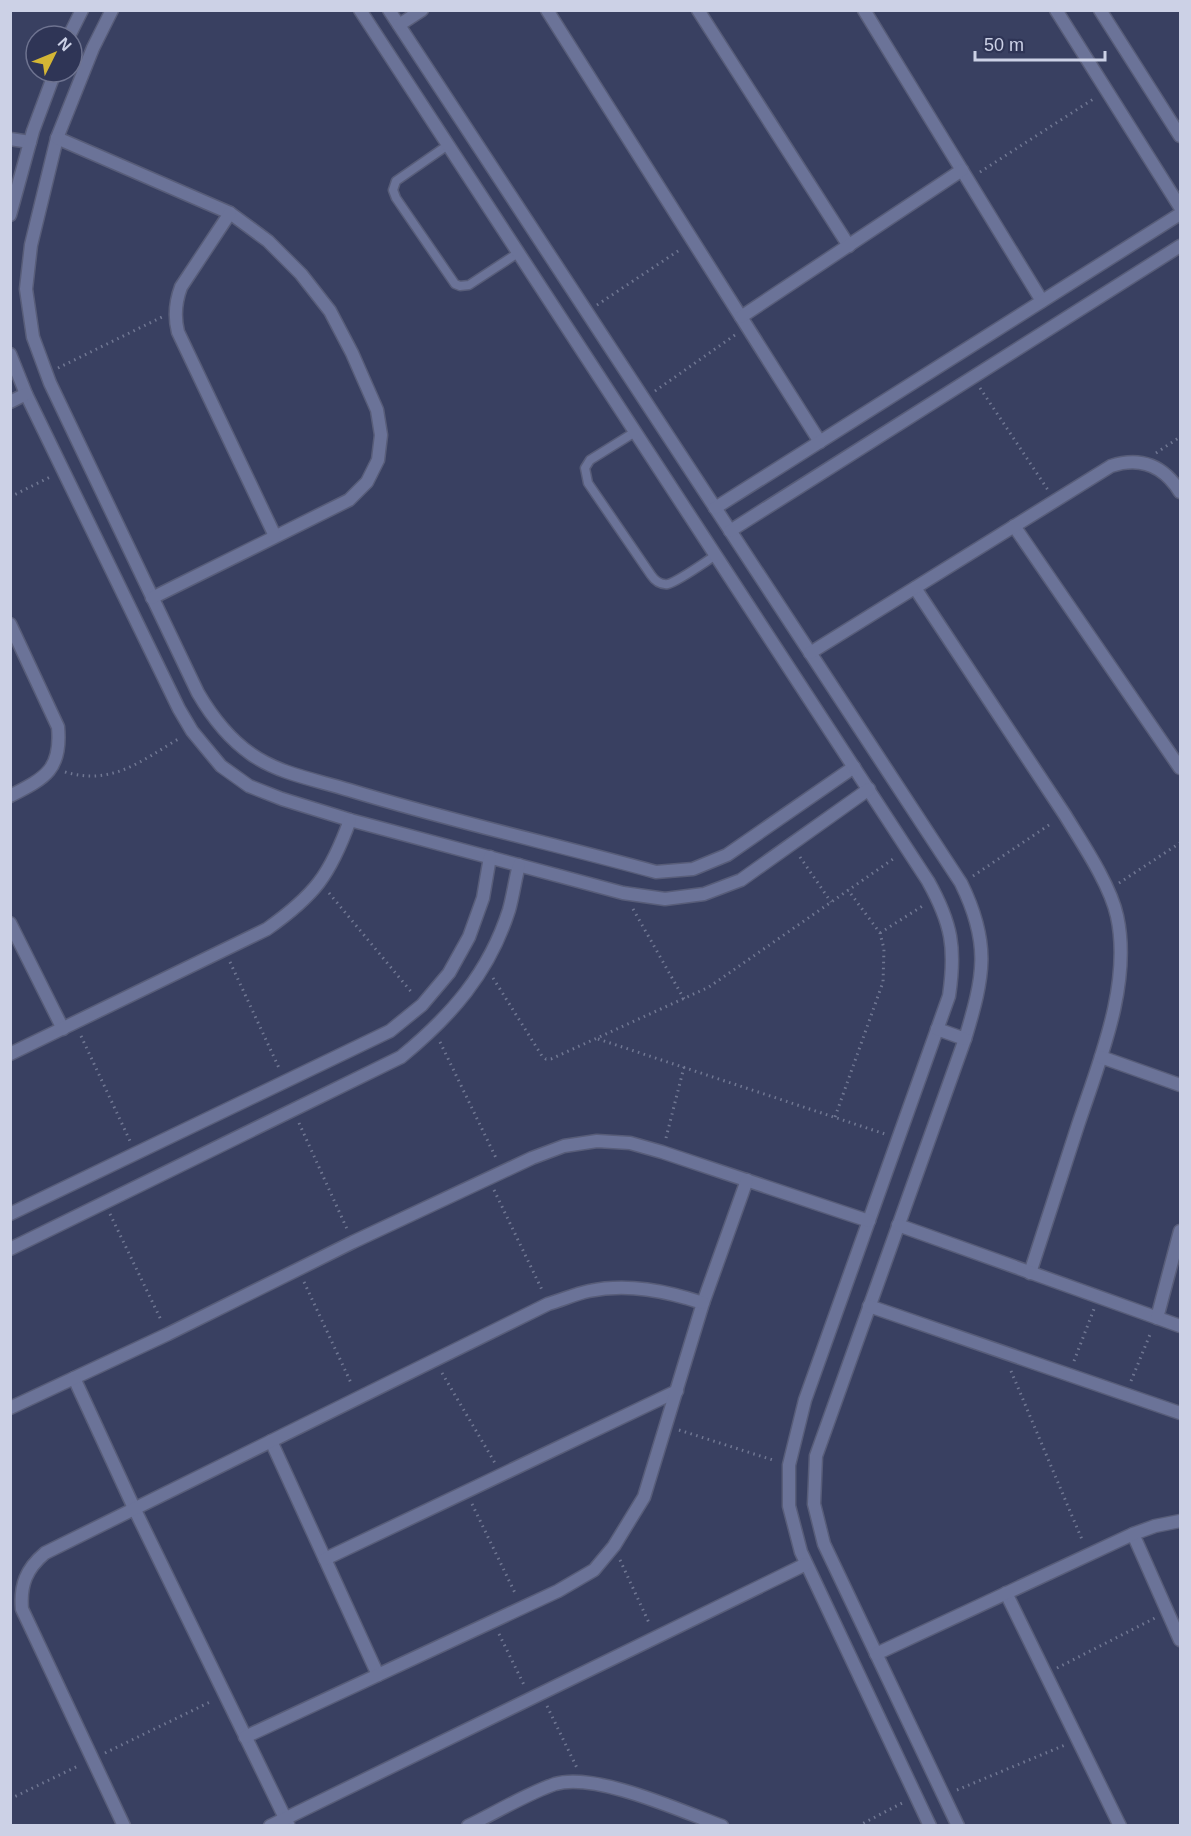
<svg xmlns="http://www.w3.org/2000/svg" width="1191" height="1836" viewBox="0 0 1191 1836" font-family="Helvetica,sans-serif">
  <rect width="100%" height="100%" fill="#394061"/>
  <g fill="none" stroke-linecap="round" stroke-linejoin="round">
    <g stroke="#585d79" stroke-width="11">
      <g id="service">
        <polyline points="448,145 396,181 393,190 396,198 455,284 460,286 469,285 518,253"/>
        <path d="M635,432L590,460L585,468L588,483L651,575C655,581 660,585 668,584C679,581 705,562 716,555"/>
      </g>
    </g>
    <g stroke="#585d79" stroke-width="15">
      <g id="minor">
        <path d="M112,10L93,48L57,138L31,245L26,289L33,337L50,383L198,693C212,717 228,738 251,754C279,774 317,780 349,790C450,821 554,844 656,872L693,869L727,855L854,767"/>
        <path d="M360,10L928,881C952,924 956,948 949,996L805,1400L789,1465V1506L801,1552L930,1826"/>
        <path d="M389,10L961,883C991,944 984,976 965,1039L816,1456L814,1504L824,1544L958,1826"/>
        <polyline points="547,10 820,442"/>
        <polyline points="698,10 849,246"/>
        <polyline points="864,10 1042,301"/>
        <polyline points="399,25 422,10"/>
        <polyline points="69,36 82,10"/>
        <polyline points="57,138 230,213 268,241 301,274 330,311 352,353 377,410 381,435 378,460 367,482 349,500 152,598"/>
        <polyline points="10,139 30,142"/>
        <path d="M230,213L181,287C175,303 174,316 178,332L275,536"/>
        <polyline points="10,215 33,131 55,72"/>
        <polyline points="741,317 962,170"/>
        <polyline points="10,354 26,394 179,709 192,731 221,766 249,786 282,799 350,820 623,893 665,899 704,894 741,880 869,789"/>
        <polyline points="10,402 26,394"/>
        <polyline points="715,508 1180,214"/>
        <polyline points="1014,526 1180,768"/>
        <polyline points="730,531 1180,246"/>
        <path d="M915,588L1065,815C1082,843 1110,884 1117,916C1132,984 1099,1062 1078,1125C1062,1174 1046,1224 1030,1273"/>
        <path d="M10,624L58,727C62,770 45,778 10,796"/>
        <path d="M810,653L1111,466C1141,456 1164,466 1180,492"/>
        <polyline points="10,923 63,1029"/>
        <polyline points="937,1029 965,1039"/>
        <path d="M10,1054L267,929C315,895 330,875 350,820"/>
        <polyline points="1101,1057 1180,1085"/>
        <polyline points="10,1214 390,1031 422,1005 449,973 469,937 483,898 490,857"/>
        <polyline points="898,1225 1180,1326"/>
        <path d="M10,1249L401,1057C451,1016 489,973 509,910C513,896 515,880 519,865"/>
        <polyline points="869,1306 1180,1413"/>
        <polyline points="1157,1318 1180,1231"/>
        <polyline points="74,1378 134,1508 288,1824"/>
        <polyline points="10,1408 168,1334 353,1242 532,1158 564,1146 597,1141 630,1143 662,1152 869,1221"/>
        <polyline points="271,1441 378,1675"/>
        <polyline points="1133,1534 1180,1640"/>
        <polyline points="325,1559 677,1391"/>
        <polyline points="1006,1593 1120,1826"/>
        <polyline points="876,1654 1133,1534 1155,1526 1180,1521"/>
        <polyline points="245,1737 558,1591 594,1570 614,1546 644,1497 703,1303 747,1180"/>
        <path d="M124,1826L22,1609C20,1585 26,1569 45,1553L548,1304C562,1300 575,1294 589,1291C628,1283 666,1291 703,1303"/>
        <polyline points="270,1826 806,1564"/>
        <path d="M468,1826C495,1813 528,1793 555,1784C596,1772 681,1811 722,1826"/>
      </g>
    </g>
    <g stroke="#585d79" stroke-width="15">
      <g id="tertiary">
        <polyline points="1056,10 1180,207"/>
        <polyline points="1100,10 1180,136"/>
      </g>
    </g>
    <g stroke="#707793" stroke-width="3" stroke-dasharray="1.5 4.5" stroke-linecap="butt">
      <polyline points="980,172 1095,98"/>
      <polyline points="597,305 681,249"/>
      <polyline points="58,368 162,317"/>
      <polyline points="980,388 1048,490"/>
      <polyline points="655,391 735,335"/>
      <polyline points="1156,453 1180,437"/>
      <polyline points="10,497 52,476"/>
      <path d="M65,772C112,786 141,761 180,738"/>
      <polyline points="800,857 831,902"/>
      <polyline points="973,876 1052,823"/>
      <polyline points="1119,883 1180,843"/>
      <polyline points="329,893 413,994"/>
      <polyline points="633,909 684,999"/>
      <polyline points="880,933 924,905"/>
      <polyline points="230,962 279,1068"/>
      <polyline points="493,978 542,1056 546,1059 551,1059 709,987 896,857"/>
      <polyline points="81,1036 130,1141"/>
      <polyline points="598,1039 885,1134"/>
      <polyline points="440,1042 497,1160"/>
      <polyline points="835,1117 883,982 884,949 880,933 848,890"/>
      <polyline points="299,1123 347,1229"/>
      <polyline points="666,1138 684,1067"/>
      <polyline points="494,1190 543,1292"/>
      <polyline points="110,1214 162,1322"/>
      <polyline points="304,1282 352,1385"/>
      <polyline points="1074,1361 1094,1309"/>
      <polyline points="1011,1371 1083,1542"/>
      <polyline points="442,1373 495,1463"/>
      <polyline points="1131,1381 1151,1332"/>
      <polyline points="679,1430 776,1461"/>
      <polyline points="472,1504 516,1595"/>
      <polyline points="620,1560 650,1625"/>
      <polyline points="499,1634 525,1687"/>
      <polyline points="1057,1668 1155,1618"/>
      <polyline points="547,1706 577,1768"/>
      <polyline points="105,1753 212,1701"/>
      <polyline points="957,1790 1065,1745"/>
      <polyline points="10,1799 80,1765"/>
      <polyline points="858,1826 904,1802"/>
    </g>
    <use href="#service" stroke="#6b7398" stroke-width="8"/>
    <use href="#minor" stroke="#6b7398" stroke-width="12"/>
    <use href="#tertiary" stroke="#6b7398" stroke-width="12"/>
  </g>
  <rect width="1191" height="1836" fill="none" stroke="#ccd1e6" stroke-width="24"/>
  <g transform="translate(54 54) rotate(47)"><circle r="28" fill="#2f3556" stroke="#6e7390" stroke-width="1.5"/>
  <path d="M0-4.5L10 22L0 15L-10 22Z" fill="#d4b635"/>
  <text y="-9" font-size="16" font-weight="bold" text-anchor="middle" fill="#ccd1e6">N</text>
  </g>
  <path d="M975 51v9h130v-9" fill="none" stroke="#ccd1e6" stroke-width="3"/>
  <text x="984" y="51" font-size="18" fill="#ccd1e6" stroke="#2f3556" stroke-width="4.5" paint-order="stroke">50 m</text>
</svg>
